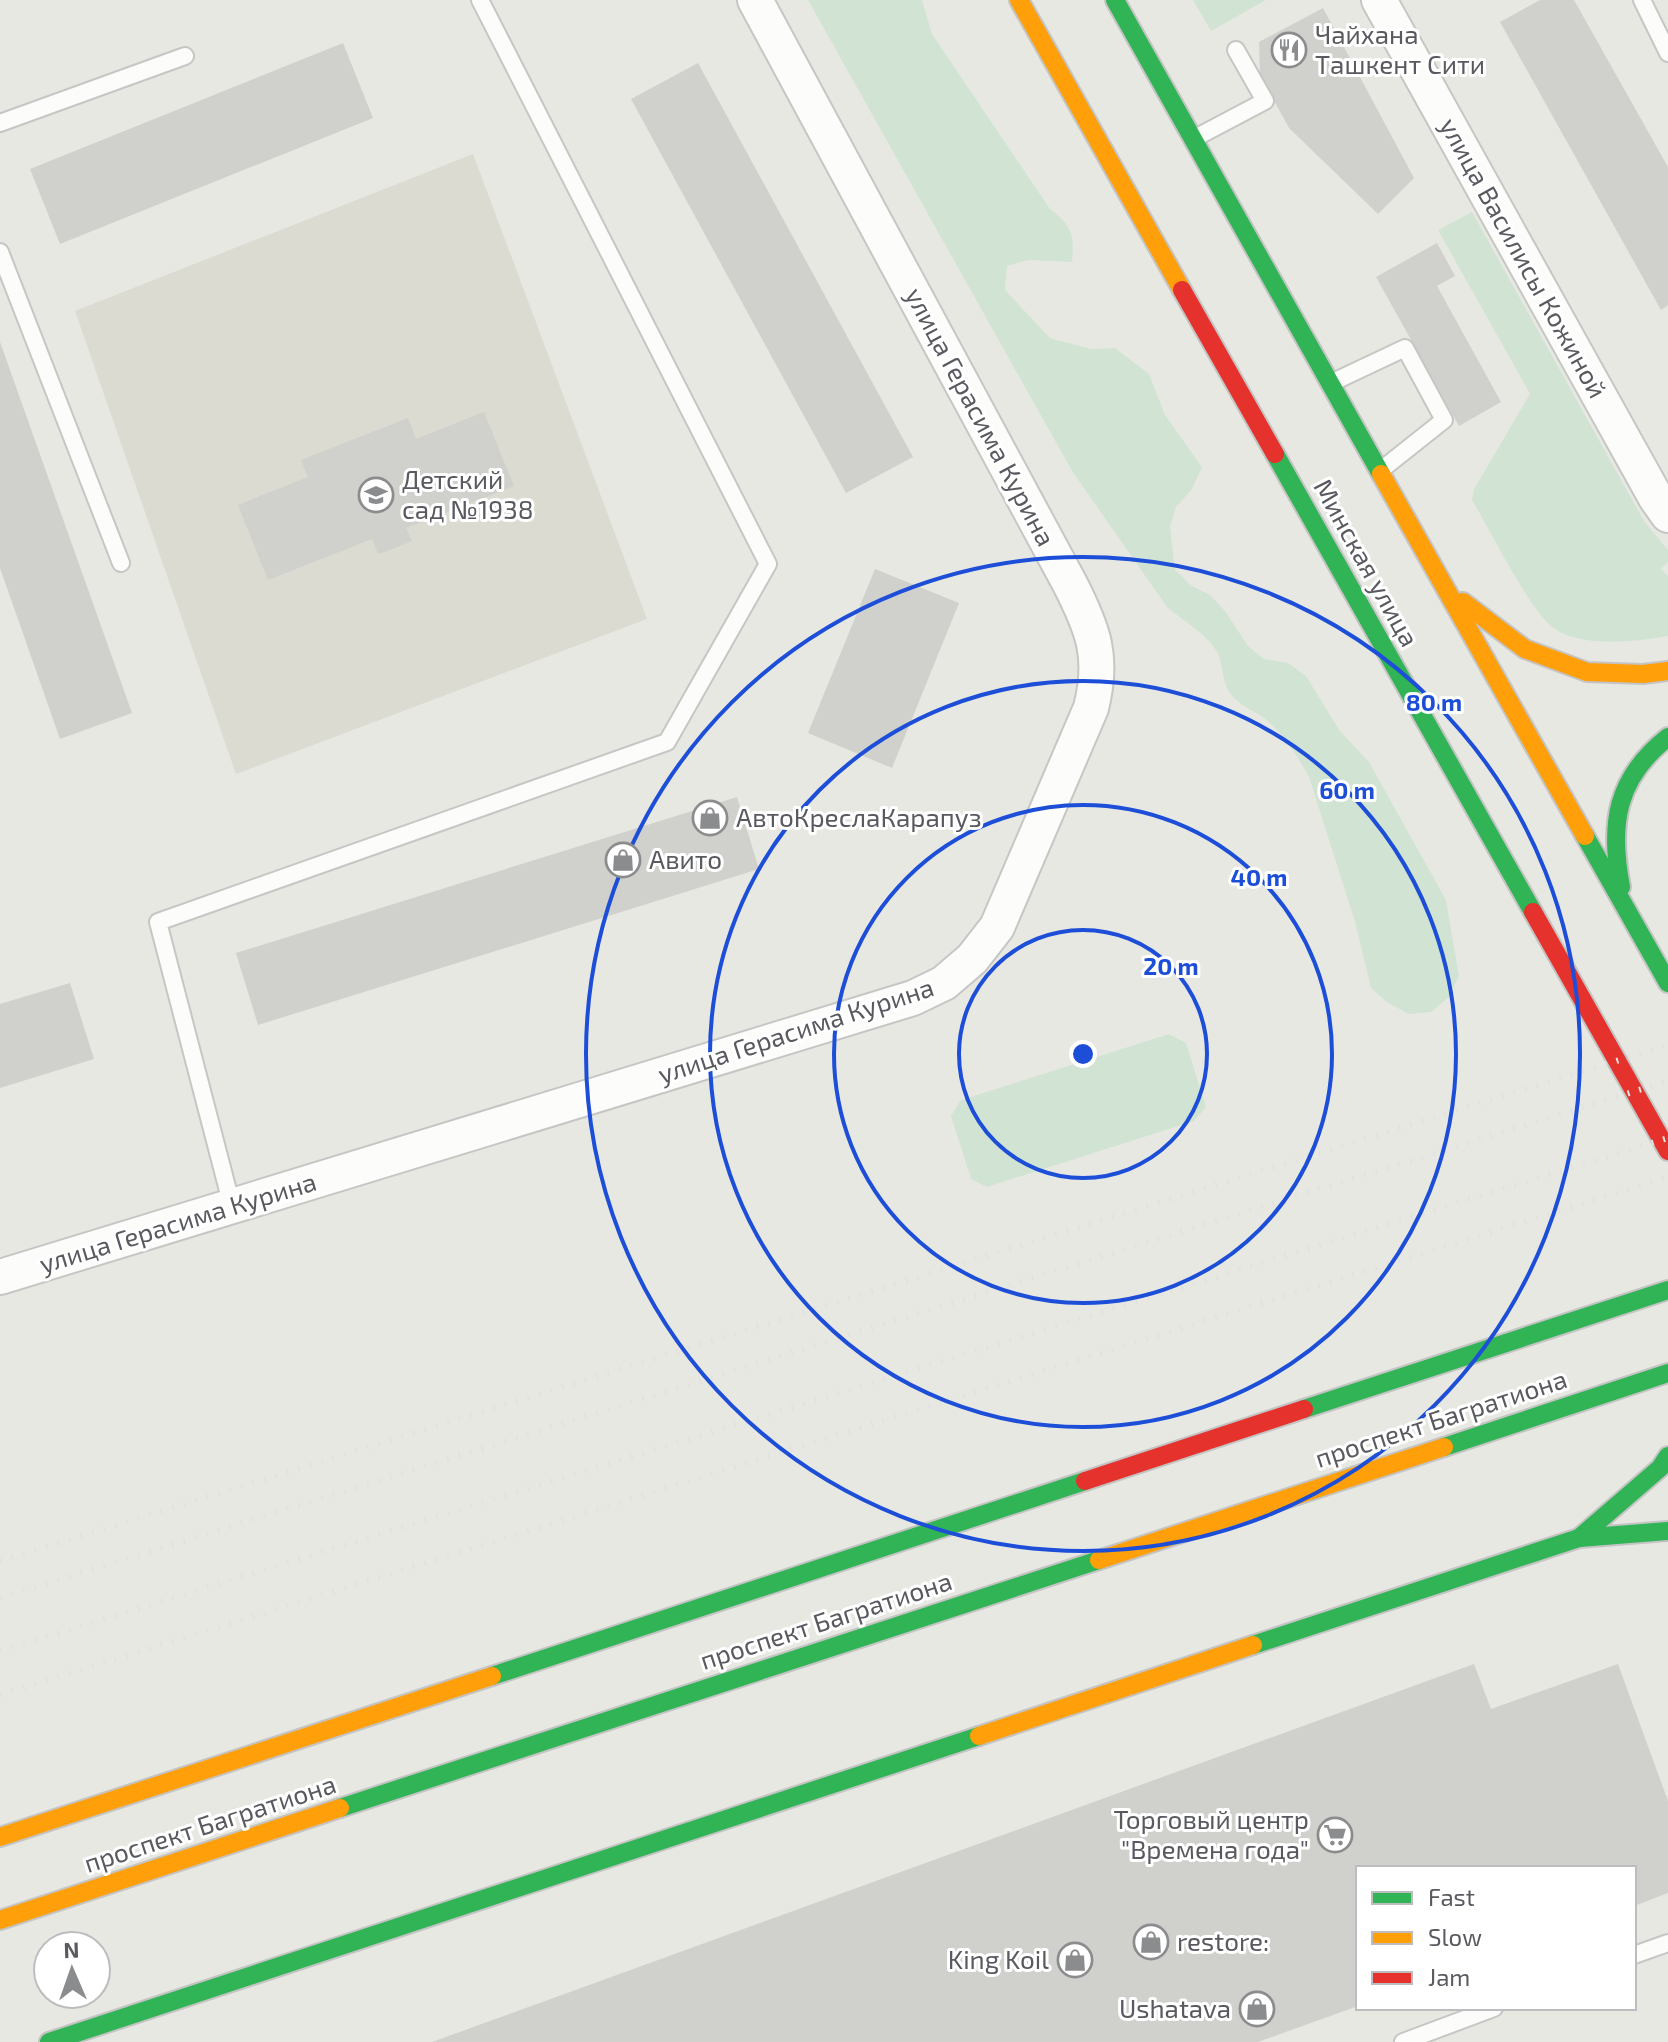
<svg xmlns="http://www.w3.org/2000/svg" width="1668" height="2042" viewBox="0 0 1668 2042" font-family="'Exo 2',sans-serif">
  <rect width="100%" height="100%" fill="#e8e8e3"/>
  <polygon fill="#dbdbd2" points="473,154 647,619 236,774 75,311"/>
  <g fill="#d1e4d3">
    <path d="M808,0H922L932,34L1050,209C1072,226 1075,235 1072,262L1029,260L1007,266L1005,290L1050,338L1091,349L1115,348L1149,374L1165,415L1202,467L1192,489L1176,507L1170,527L1175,570L1192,586L1210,595L1225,611L1248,646L1264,659L1288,663L1306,676L1340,731L1369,762L1446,900L1459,976L1449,997L1431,1012L1409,1014L1388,1003L1371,988L1355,922L1309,777C1298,757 1286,738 1269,722C1259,713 1244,708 1234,698C1221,685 1224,666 1217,652C1206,633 1184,622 1167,607L1072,471Z"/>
    <polygon points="1193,0 1266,0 1211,31"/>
    <path d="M1472,212L1644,521L1668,550V562L1661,569L1668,576V636C1636,642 1579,648 1552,627C1529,609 1489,528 1472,500L1474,489L1530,394L1438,230Z"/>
    <polygon points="1169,1034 1186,1043 1206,1107 1194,1121 987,1187 971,1179 951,1116 961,1100"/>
  </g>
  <g fill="#d0d0cc">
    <polygon points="1540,0 1574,0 1668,167 1668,305 1661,310 1500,22"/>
    <polygon points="1323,8 1414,178 1378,214 1289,128 1260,75 1259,42"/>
    <polygon points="343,43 373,118 60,244 30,169"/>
    <polygon points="698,63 913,457 846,493 631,99"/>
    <polygon points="1437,243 1455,276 1437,286 1501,402 1459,426 1376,277"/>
    <polygon points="0,342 132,713 60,739 0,568"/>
    <polygon points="484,412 514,486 406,528 412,541 395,548 378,554 372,539 268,580 238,505 308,477 301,460 408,418 416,439"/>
    <polygon points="875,569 959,603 892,768 808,733"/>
    <polygon points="737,797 759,869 258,1025 236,953"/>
    <polygon points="70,983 94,1059 0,1088 0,1004"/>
    <polygon points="1474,1664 1491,1709 1618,1664 1668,1801 1668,1893 1634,1906 1634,1868 1358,1868 1358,2006 1258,2042 432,2042"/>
  </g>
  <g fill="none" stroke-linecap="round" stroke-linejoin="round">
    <g stroke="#c6c6c5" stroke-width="20">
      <g id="lane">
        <polyline points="1642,0 1668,53"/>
        <polyline points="0,123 185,56"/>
        <polyline points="1195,138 1265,101 1236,50"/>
        <polyline points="0,252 121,563"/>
        <polyline points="1331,383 1405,348 1444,420 1381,470"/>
        <polyline points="232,1206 158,922 667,742 768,564 480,0"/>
        <polyline points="1634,1955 1668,1943"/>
        <polyline points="1403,2042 1494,2008"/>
      </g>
    </g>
    <g stroke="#c6c6c5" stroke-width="38">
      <g id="street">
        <polyline points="1379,0 1656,498 1668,515"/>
        <path d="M0,1277L913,998L944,983L972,959L997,927L1091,708C1104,657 1093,629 1070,584L755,0"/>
      </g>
    </g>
    <g stroke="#c4c4c4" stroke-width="22">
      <g id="fast">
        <polyline points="1115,0 1381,474"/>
        <polyline points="1275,454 1533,912"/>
        <polyline points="1585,836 1668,983"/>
        <path d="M1621,887C1609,824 1616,778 1668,737"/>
        <polyline points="1304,1409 1668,1290"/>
        <polyline points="1444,1447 1668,1373"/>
        <polyline points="1579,1538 1660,1468 1668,1456"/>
        <polyline points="1253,1645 1579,1538 1668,1531"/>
        <polyline points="492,1676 1085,1481"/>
        <polyline points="340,1808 1099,1560"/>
        <polyline points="49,2042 979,1736"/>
      </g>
    </g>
    <g stroke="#c4c4c4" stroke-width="22">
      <g id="slow">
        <polyline points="1019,0 1182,290"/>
        <polyline points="1381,474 1585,836"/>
        <polyline points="1463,602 1525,649 1587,672 1643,674 1668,671"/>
        <polyline points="1099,1560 1444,1447"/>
        <polyline points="979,1736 1253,1645"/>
        <polyline points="0,1837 492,1676"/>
        <polyline points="0,1920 340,1808"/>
      </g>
    </g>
    <g stroke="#c4c4c4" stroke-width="22">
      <g id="jam">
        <polyline points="1182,290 1275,454"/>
        <polyline points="1533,912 1668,1151"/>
        <polyline points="1085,1481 1304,1409"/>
      </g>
    </g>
    <use href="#lane" stroke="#fcfcfb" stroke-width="16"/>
    <use href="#street" stroke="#fcfcfb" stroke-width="34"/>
    <use href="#fast" stroke="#30b455" stroke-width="18"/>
    <use href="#slow" stroke="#ff9f0a" stroke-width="18"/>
    <use href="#jam" stroke="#e5322d" stroke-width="18"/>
    <g stroke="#e2e2e1" stroke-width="6" stroke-dasharray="2 10" stroke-linecap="butt">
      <polyline points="0,1561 1668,1045"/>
      <polyline points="0,1598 1668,1081"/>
      <polyline points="0,1651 1668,1138"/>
      <polyline points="0,1695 1668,1177"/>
    </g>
  </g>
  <g fill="none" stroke="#1d4ed8" stroke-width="4">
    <circle cx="1083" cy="1054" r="124"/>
    <circle cx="1083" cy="1054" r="249"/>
    <circle cx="1083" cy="1054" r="373"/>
    <circle cx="1083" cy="1054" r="497"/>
  </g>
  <defs>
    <g id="restaurant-ring" transform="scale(1.8)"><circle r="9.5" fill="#fff" stroke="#8b8c8e" stroke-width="1.5"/><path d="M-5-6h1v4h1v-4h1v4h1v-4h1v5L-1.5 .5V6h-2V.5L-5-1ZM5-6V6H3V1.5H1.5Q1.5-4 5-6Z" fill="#8b8c8e"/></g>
    <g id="school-ring" transform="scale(1.8)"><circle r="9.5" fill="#fff" stroke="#8b8c8e" stroke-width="1.5"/><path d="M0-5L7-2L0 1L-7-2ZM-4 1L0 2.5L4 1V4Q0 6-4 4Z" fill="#8b8c8e"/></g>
    <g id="shop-ring" transform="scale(1.8)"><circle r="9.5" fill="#fff" stroke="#8b8c8e" stroke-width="1.5"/><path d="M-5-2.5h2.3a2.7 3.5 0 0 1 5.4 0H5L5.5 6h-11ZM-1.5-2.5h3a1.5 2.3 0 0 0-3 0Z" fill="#8b8c8e"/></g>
    <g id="supermarket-ring" transform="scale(1.8)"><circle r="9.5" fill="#fff" stroke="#8b8c8e" stroke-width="1.5"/><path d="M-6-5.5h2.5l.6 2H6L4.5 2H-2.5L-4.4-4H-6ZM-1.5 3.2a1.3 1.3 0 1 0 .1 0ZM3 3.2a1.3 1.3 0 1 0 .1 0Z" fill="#8b8c8e"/></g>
  </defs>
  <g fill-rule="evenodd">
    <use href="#restaurant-ring" x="1289" y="50"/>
    <use href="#school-ring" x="376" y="495"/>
    <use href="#shop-ring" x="710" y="818"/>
    <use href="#shop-ring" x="623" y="860"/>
    <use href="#supermarket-ring" x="1335" y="1835"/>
    <use href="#shop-ring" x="1151" y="1942"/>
    <use href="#shop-ring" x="1075" y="1960"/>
    <use href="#shop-ring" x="1257" y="2009"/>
  </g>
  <g text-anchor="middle" stroke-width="6" stroke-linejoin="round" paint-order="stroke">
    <g font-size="26" fill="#595a60" stroke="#fff" text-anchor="start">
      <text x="1315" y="44">Чайхана<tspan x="1315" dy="30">Ташкент Сити</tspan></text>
      <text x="402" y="489">Детский<tspan x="402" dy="30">сад №1938</tspan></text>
      <text x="736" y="827">АвтоКреслаКарапуз</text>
      <text x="649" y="869">Авито</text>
      <text x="1309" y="1829" text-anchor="end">Торговый центр<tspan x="1309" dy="30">"Времена года"</tspan></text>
      <text x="1177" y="1951">restore:</text>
      <text x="1049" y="1969" text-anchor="end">King Koil</text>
      <text x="1231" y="2018" text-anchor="end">Ushatava</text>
    </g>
    <g font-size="26" fill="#595a60" stroke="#fff">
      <text transform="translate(1523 258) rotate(61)" y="9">улица Василисы Кожиной</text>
      <text transform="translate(980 417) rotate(62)" y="9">улица Герасима Курина</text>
      <text transform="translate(1366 563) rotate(61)" y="9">Минская улица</text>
      <text transform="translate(796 1031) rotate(-18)" y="9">улица Герасима Курина</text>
      <text transform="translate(178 1223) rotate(-17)" y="9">улица Герасима Курина</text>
      <text transform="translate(1441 1419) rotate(-18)" y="9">проспект Багратиона</text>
      <text transform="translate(826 1621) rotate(-18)" y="9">проспект Багратиона</text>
      <text transform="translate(210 1824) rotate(-18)" y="9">проспект Багратиона</text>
    </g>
  </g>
  <circle cx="1083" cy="1054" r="12" fill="#1d4ed8" stroke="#fff" stroke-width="4"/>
  <g font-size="24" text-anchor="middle" font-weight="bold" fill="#1d4ed8" stroke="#fff" stroke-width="6" stroke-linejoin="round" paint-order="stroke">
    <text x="1434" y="711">80 m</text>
    <text x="1347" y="799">60 m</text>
    <text x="1259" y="886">40 m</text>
    <text x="1171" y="975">20 m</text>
  </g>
  <rect x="1356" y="1866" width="280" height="144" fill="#ffffff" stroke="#bdbdbf" stroke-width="2"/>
  <rect x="1372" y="1892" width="40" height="12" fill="#30b455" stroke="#bdbdbf" stroke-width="2"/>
  <text x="1428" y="1906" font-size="24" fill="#595a60">Fast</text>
  <rect x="1372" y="1932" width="40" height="12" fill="#ff9f0a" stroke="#bdbdbf" stroke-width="2"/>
  <text x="1428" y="1946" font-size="24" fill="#595a60">Slow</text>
  <rect x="1372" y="1972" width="40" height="12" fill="#e5322d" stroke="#bdbdbf" stroke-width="2"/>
  <text x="1428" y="1986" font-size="24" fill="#595a60">Jam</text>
  <g transform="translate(72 1970) rotate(358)"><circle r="38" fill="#ffffff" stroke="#bdbdbf" stroke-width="2"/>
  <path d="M0-6L14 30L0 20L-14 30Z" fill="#8b8c8e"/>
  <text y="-12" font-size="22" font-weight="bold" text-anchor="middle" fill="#595a60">N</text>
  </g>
</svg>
